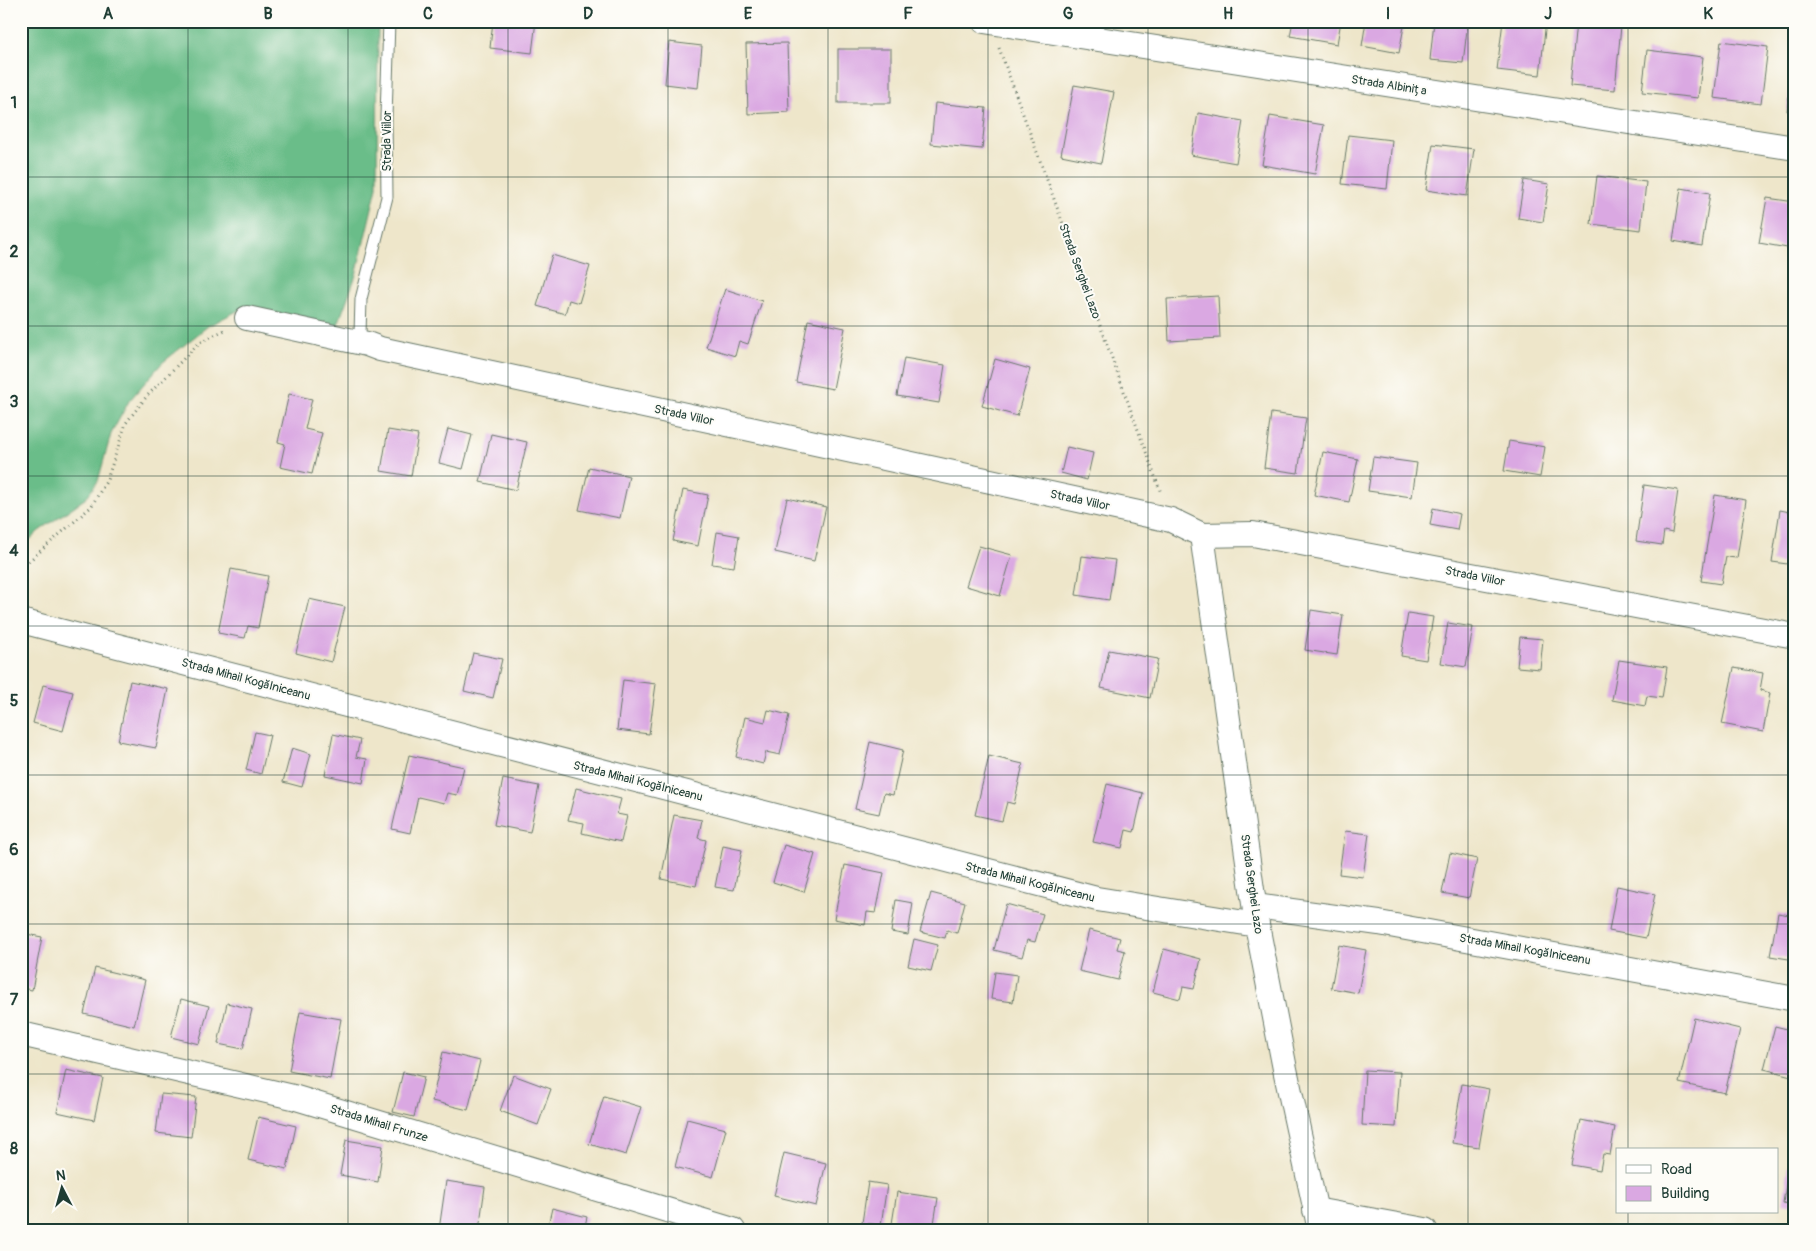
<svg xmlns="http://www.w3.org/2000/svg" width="1816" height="1251" viewBox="0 0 1816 1251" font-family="Pangolin,sans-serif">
  <rect width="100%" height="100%" fill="#fdfcf7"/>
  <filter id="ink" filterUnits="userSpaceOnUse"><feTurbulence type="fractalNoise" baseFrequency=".02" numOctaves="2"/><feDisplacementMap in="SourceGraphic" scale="10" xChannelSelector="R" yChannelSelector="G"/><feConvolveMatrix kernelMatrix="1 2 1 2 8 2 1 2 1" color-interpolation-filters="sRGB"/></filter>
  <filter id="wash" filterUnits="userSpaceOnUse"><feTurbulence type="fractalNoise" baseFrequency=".0096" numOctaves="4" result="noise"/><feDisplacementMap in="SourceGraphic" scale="20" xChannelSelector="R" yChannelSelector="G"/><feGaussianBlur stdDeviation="1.12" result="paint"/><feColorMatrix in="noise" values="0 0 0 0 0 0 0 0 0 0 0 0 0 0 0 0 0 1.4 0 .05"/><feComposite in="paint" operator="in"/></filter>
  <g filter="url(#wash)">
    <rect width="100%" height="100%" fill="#eee6ca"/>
    <polygon fill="#6bbd89" stroke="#457d5e" points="21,21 378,21 377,187 356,275 337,327 243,308 208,326 162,363 129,401 111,434 98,481 86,498 39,531 21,548"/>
    <g id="blocks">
      <g fill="#daa8e2">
        <polygon points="493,21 536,21 532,53 490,48"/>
        <polygon points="1293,21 1341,21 1337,44 1290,36"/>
        <polygon points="1366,21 1405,21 1399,53 1362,46"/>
        <polygon points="1434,21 1468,22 1463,63 1430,60"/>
        <polygon points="1503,21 1546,21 1540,75 1497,70"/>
        <polygon points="1576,22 1621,26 1615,90 1570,86"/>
        <polygon points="1721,41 1768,47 1761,104 1714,98"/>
        <polygon points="669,42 702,46 698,88 665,84"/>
        <polygon points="787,43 789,112 748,114 746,44"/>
        <rect x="838" y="49" width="53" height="54"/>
        <polygon points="1647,50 1703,57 1698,98 1642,92"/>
        <polygon points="1792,63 1795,63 1795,112 1787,111"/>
        <polygon points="1074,85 1114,92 1101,163 1061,155"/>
        <polygon points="935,103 986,108 982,149 931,144"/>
        <polygon points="1198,113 1243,121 1236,163 1191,155"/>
        <polygon points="1270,116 1324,125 1315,174 1262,165"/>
        <polygon points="1348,135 1392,140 1387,189 1342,184"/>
        <polygon points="1433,144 1474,149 1467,196 1426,190"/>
        <polygon points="1597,176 1646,182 1641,230 1591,224"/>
        <polygon points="1524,180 1549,184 1543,222 1518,218"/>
        <polygon points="1681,188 1710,193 1702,246 1673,241"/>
        <polygon points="1767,198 1795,202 1793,249 1759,243"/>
        <polygon points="552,255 590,266 579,303 569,300 565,314 537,306"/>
        <polygon points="725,289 762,301 748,344 739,341 735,356 706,347"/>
        <polygon points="1218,296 1220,338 1169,341 1167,299"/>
        <polygon points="808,320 845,328 833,389 796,382"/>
        <polygon points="904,358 945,365 939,403 897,396"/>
        <polygon points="995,359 1030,369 1017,416 982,406"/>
        <polygon points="289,394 312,399 305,429 322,433 312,474 280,467 285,444 278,442"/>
        <polygon points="1271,413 1306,418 1298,473 1264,468"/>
        <polygon points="448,429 472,435 463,469 439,463"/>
        <polygon points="388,430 418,435 411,476 381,471"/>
        <polygon points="491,434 527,442 516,490 480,482"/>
        <polygon points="1509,441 1545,447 1540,477 1504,471"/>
        <polygon points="1067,447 1093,453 1087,480 1061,473"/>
        <polygon points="1323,452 1358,459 1349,502 1314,495"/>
        <polygon points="1373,457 1417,463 1412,497 1368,491"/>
        <polygon points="589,467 629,476 620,518 579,510"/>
        <polygon points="1644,485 1678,490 1672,533 1664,531 1662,545 1636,541"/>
        <polygon points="683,490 708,495 698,546 673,541"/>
        <polygon points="1715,495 1746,500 1737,558 1726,557 1721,584 1701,581"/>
        <polygon points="787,498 826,507 814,561 775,552"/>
        <polygon points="1433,508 1460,514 1457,530 1430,525"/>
        <polygon points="1780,510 1795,513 1795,565 1772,562"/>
        <polygon points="717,532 739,536 734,567 712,564"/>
        <polygon points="979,546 1012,555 1000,596 966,586"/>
        <polygon points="1082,556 1115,560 1109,600 1076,595"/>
        <polygon points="231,569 268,576 258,628 248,626 245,638 218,633"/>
        <polygon points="309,599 345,607 331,662 296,653"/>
        <polygon points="1311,610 1343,615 1337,655 1305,650"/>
        <polygon points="1408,613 1433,617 1426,660 1401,656"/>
        <polygon points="1448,623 1473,627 1466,667 1441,663"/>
        <polygon points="1520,637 1543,639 1540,669 1517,667"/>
        <polygon points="1109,650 1158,659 1150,698 1101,688"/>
        <polygon points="473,653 502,659 493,698 464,691"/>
        <polygon points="1619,660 1667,667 1662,698 1647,696 1645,706 1612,700"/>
        <polygon points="1734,668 1763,673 1760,690 1770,693 1763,732 1722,724"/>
        <polygon points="623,680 656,684 649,734 617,730"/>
        <polygon points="130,681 168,689 156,748 118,741"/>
        <polygon points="43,685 73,692 63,731 33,723"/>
        <polygon points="768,710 789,715 780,755 766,752 763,764 736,757 745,717 765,722"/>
        <polygon points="255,732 270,735 261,774 246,770"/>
        <polygon points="333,734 360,740 356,757 367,759 363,783 325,775"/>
        <polygon points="870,742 903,750 893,795 884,793 879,814 855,809"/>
        <polygon points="292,748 311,754 302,787 283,782"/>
        <polygon points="409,755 464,767 457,795 447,793 444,803 418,797 410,833 392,829"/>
        <polygon points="989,756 1023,764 1014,804 1007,802 1002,821 975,815"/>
        <polygon points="503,779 539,786 530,832 494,825"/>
        <polygon points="1107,784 1143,793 1134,832 1126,830 1122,848 1093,842"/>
        <polygon points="576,788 621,799 617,814 627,816 621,842 582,833 584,823 568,820"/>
        <polygon points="674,815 702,820 698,838 706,840 696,886 661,879"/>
        <polygon points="1345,831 1369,834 1363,877 1339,874"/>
        <polygon points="784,845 815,854 804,892 773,882"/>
        <polygon points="723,846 742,850 734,890 715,887"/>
        <polygon points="1450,853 1477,859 1469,898 1442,893"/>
        <polygon points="845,865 884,873 876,913 867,912 865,925 834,919"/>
        <polygon points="1617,886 1655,894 1646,938 1609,931"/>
        <polygon points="931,893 965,902 957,933 947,930 945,938 920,932"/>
        <polygon points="896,900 913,903 908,935 891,932"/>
        <polygon points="1006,904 1043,914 1035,942 1027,940 1022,957 994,950"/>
        <polygon points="1778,913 1795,916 1795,960 1770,956"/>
        <polygon points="1089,930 1120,938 1117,949 1125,951 1118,980 1079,971"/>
        <polygon points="21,933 42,937 32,990 21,988"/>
        <polygon points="914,939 938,945 931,971 908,966"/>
        <polygon points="1339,945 1366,950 1358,993 1331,988"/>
        <polygon points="1164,949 1201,959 1194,989 1183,987 1180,999 1153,992"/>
        <polygon points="95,968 145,980 134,1026 84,1014"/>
        <polygon points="995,972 1017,975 1013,1002 991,999"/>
        <polygon points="181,999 209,1006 199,1044 171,1037"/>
        <polygon points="227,1003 252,1009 243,1049 218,1044"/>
        <polygon points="300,1012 341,1019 330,1079 289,1071"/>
        <polygon points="1694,1018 1740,1029 1725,1093 1679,1083"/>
        <polygon points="1775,1026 1795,1031 1795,1077 1764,1069"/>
        <polygon points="443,1052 480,1061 468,1110 432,1101"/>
        <polygon points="66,1070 103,1078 94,1120 57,1112"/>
        <polygon points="1365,1070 1400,1072 1396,1127 1362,1125"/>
        <polygon points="403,1072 424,1077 414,1117 393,1112"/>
        <polygon points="513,1075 551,1089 538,1125 500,1111"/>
        <polygon points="1462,1084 1489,1089 1479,1147 1452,1143"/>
        <polygon points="161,1094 196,1097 191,1137 156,1133"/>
        <polygon points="604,1096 641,1107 626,1155 589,1144"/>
        <polygon points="258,1117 296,1126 287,1169 248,1160"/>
        <polygon points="687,1119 726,1129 713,1177 675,1167"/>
        <polygon points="1581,1120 1615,1127 1610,1155 1603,1154 1600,1170 1572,1165"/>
        <polygon points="346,1140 383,1146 378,1182 340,1175"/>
        <polygon points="784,1153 826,1163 816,1206 774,1196"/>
        <polygon points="1789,1165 1795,1166 1795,1205 1783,1203"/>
        <polygon points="446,1181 485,1187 479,1230 439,1230"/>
        <polygon points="868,1182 887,1185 881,1225 862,1223"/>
        <polygon points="897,1192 938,1198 933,1230 891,1230"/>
        <polygon points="552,1208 587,1217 584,1230 547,1230"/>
      </g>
    </g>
  </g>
  <g filter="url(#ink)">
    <use href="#blocks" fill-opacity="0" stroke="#677868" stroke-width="1"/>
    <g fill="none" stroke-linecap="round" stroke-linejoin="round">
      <g stroke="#677868" stroke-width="13">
        <polyline id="service" points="366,343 360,334 361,299 387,197 386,117 389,21"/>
      </g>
      <g stroke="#677868" stroke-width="26">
        <g id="minor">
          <polyline points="984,21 1795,148"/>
          <polyline points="247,318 367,344 380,349 1171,520 1202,535 1253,534 1795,636"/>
          <polyline points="1202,535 1257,925 1285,1069 1320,1230"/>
          <polyline points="21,621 1097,899 1257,925"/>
          <polyline points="1255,906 1379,923 1795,999"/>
          <polyline points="21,1034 293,1097 733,1230"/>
          <polyline points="1315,1210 1425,1230"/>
        </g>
      </g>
      <g stroke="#677868" stroke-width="3" stroke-dasharray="1 4" stroke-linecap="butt">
        <polyline points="999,48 1161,493"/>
        <polyline points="21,568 91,507 107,480 126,423 147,396 200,342 227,329"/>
      </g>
      <use href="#service" stroke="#fff" stroke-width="11"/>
      <use href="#minor" stroke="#fff" stroke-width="24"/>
    </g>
  </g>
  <path fill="none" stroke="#1f3d34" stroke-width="1" stroke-opacity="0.55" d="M188,21V1230M348,21V1230M508,21V1230M668,21V1230M828,21V1230M988,21V1230M1148,21V1230M1308,21V1230M1468,21V1230M1628,21V1150M21,177H1795M21,326H1795M21,476H1795M21,626H1795M21,775H1795M21,924H1795M21,1074H1795M1628,1212V1230"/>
  <g text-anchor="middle" stroke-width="4" stroke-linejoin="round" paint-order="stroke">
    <g font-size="12" fill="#1f3d34" stroke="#fdfcf7">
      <text transform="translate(1389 85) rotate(9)" y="4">Strada Albinița</text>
      <text transform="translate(387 141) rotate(-90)" y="4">Strada Viilor</text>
      <text transform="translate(1080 271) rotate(70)" y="4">Strada Serghei Lazo</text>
      <text transform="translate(684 415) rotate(12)" y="4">Strada Viilor</text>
      <text transform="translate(1080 500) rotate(12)" y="4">Strada Viilor</text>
      <text transform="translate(1475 576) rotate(11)" y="4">Strada Viilor</text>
      <text transform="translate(246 679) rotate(15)" y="4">Strada Mihail Kogălniceanu</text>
      <text transform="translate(638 781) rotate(14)" y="4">Strada Mihail Kogălniceanu</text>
      <text transform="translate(1030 882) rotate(14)" y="4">Strada Mihail Kogălniceanu</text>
      <text transform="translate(1252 884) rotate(82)" y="4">Strada Serghei Lazo</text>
      <text transform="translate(1525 949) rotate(10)" y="4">Strada Mihail Kogălniceanu</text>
      <text transform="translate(379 1123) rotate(17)" y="4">Strada Mihail Frunze</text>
    </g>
  </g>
  <rect width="1816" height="1251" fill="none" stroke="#fdfcf7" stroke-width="55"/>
  <rect x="1616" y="1148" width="162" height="65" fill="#fdfcf7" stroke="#a4b0a9"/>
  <rect x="1626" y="1165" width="25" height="8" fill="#ffffff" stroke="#a4b0a9"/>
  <text x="1661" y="1174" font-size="15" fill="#1f3d34">Road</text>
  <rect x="1626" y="1186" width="25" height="15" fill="#daa8e2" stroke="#a4b0a9"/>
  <text x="1661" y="1198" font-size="15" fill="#1f3d34">Building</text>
  <g transform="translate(62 1188) rotate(354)" stroke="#fdfcf7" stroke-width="4" paint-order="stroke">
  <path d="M0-4L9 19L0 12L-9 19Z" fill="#1f3d34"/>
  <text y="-8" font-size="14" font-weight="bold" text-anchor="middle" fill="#1f3d34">N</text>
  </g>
  <rect x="28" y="28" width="1760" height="1196" fill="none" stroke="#1f3d34" stroke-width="2"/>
  <g font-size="16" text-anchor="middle" font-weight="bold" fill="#1f3d34">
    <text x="108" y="19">A</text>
    <text x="268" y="19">B</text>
    <text x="428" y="19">C</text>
    <text x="588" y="19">D</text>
    <text x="748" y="19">E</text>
    <text x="908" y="19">F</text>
    <text x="1068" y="19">G</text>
    <text x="1228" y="19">H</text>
    <text x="1388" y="19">I</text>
    <text x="1548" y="19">J</text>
    <text x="1708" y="19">K</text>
    <text x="14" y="108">1</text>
    <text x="14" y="257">2</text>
    <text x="14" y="407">3</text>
    <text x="14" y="556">4</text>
    <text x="14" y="706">5</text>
    <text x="14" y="855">6</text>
    <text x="14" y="1005">7</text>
    <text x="14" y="1154">8</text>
  </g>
</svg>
